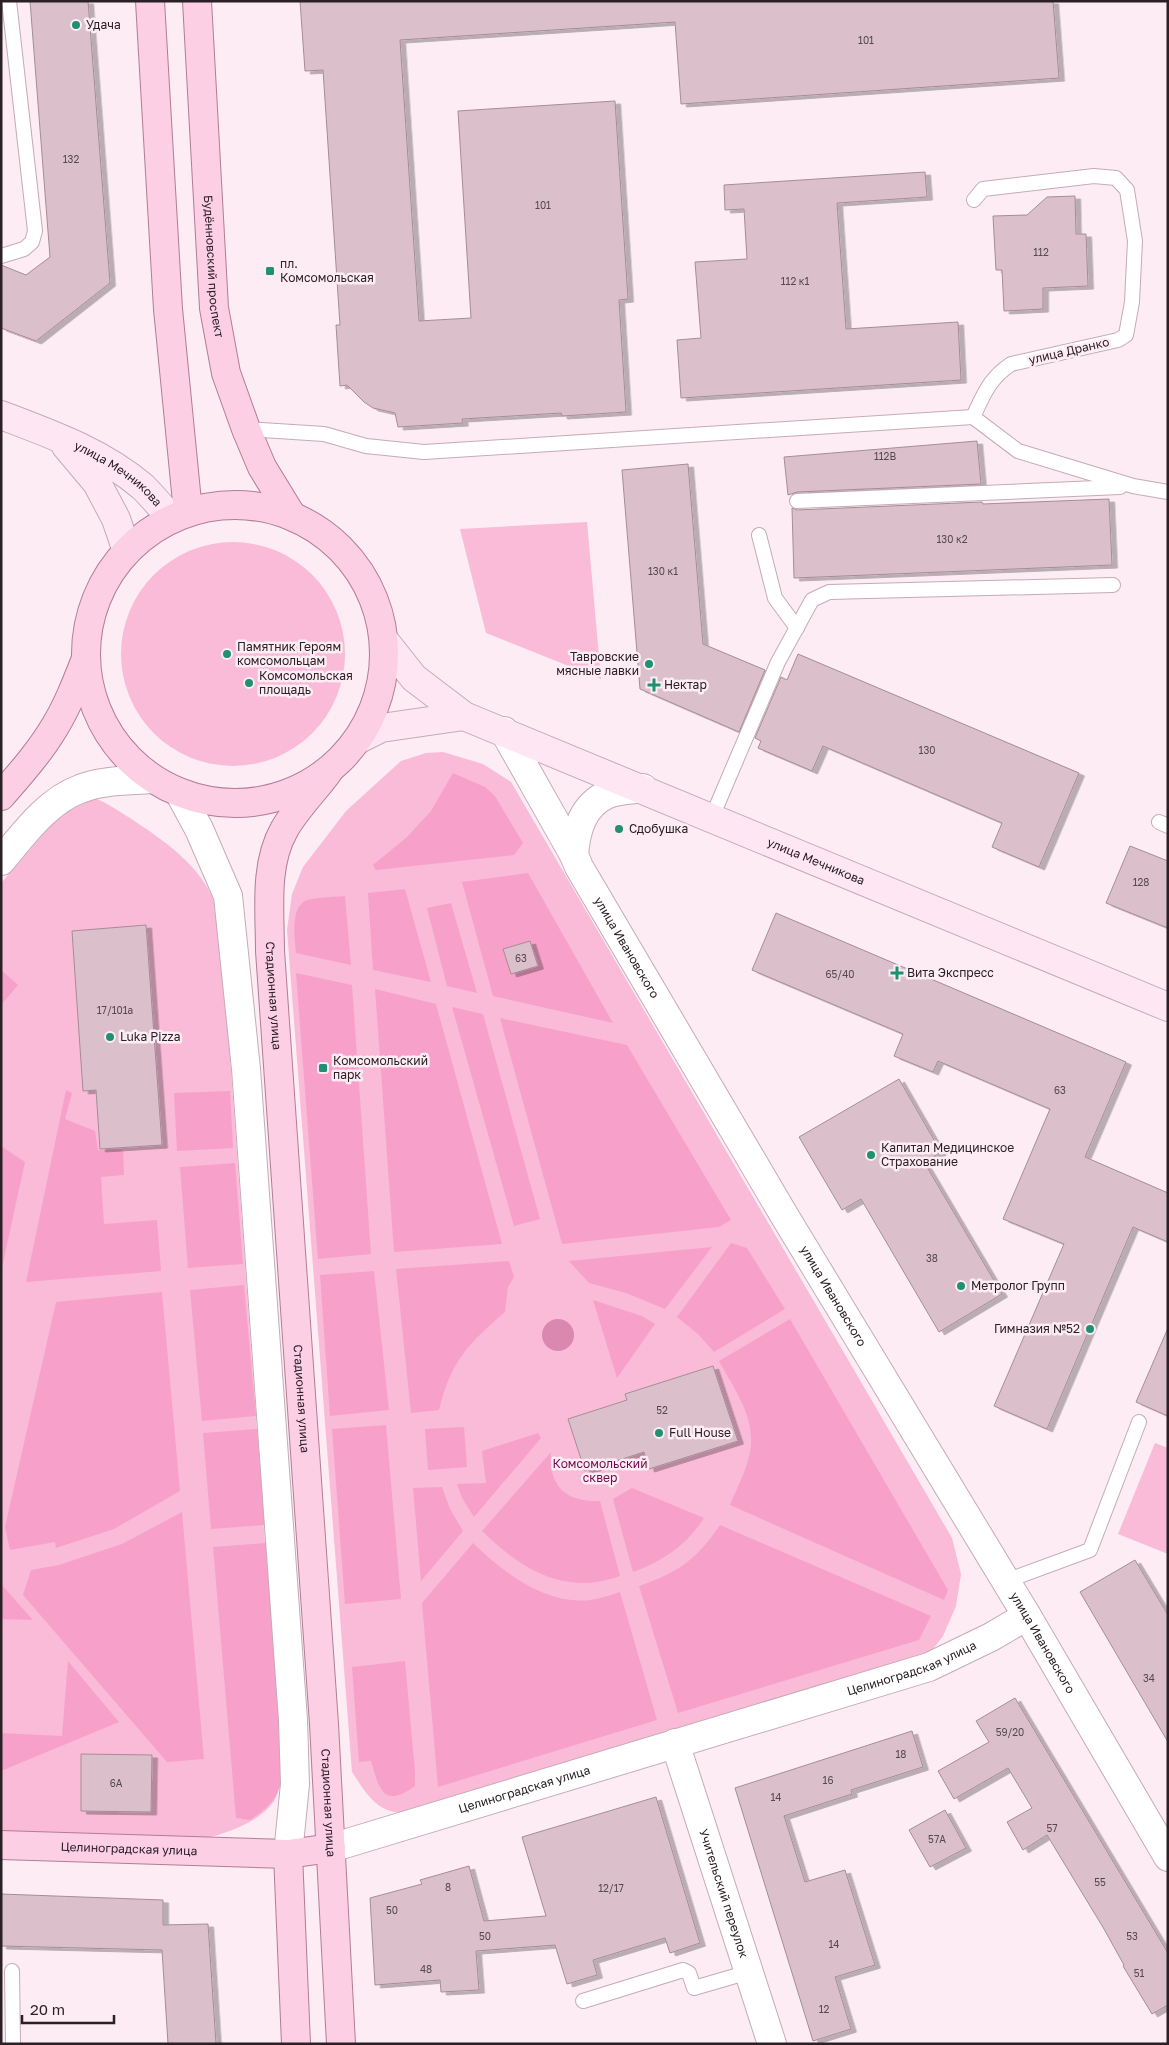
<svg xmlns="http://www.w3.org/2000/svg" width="1169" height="2045" viewBox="0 0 1169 2045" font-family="'Golos Text',sans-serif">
  <defs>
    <filter id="shadow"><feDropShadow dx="5.5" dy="3" stdDeviation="0" flood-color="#0004"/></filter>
  </defs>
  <rect width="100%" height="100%" fill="#fdecf3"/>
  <g fill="#f9bbd7">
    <polygon points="587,522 601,679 486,633 460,529"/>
    <circle cx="233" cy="654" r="112"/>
    <path d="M443,752L483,764L511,782L952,1538L961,1574L956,1606L943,1636L930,1653L408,1812C378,1816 366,1793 352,1772L287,930L292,894L303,867L346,811L401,761L426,753Z"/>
    <path d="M86,795C103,800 115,809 130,818C163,840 203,866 216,907C219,919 220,933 222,945L282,1780C279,1787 277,1799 271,1805C257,1822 226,1834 205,1838L1,1831V883L67,807Z"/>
    <polygon points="1155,1443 1168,1448 1168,1554 1118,1534"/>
  </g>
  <g fill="#f7a1ca">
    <polygon points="453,773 485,787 495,796 523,843 514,855 376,870 373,865 407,837 431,811"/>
    <polygon points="528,873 613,1023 493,996 462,882"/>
    <polygon points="405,889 431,982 373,970 368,893"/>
    <path d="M345,896L351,965L296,953C295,939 290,909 305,901C313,897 335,897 345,896Z"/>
    <polygon points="451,903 477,993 447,986 427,908"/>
    <polygon points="1,970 18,985 1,1005"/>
    <polygon points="296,973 352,985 371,1254 318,1259"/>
    <polygon points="375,989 436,1004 502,1244 394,1252"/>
    <polygon points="452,1007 483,1014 540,1219 514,1226"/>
    <polygon points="500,1018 627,1045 731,1220 719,1227 562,1244"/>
    <polygon points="66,1090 72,1093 65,1119 95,1131 98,1150 123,1149 124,1175 101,1177 104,1224 157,1220 161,1271 26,1282"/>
    <polygon points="230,1091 233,1148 177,1151 174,1093"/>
    <polygon points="1,1146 25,1162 1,1272"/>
    <polygon points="235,1163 243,1264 188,1268 180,1167"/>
    <polygon points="731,1243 747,1248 785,1309 714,1352 699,1335 677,1317"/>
    <polygon points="712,1247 665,1309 626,1293 589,1283 569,1261"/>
    <path d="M509,1261L514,1277L508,1287L505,1312C468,1344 451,1361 439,1410L411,1413L396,1269Z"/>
    <polygon points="374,1271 389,1410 330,1416 320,1275"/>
    <polygon points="244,1285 256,1416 202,1421 190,1290"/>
    <polygon points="162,1292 180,1491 114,1529 56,1548 55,1542 10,1550 5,1527 56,1302"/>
    <polygon points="593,1300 642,1316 655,1324 617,1378"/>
    <path d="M790,1319L948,1590L944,1600L730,1505C738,1485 752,1461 751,1439C751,1411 732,1385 719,1361Z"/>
    <polygon points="386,1425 401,1599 345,1604 332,1429"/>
    <polygon points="464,1427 467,1467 428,1470 425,1429"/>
    <polygon points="257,1429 265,1525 211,1529 203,1433"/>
    <polygon points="538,1433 541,1438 474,1517 462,1498 457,1484 486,1483 482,1451"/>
    <path d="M551,1452C548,1487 567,1502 600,1501L620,1576C564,1596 522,1570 482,1531Z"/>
    <polygon points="442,1487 450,1509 463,1531 421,1581 413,1488"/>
    <path d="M632,1488L704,1518C687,1545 663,1561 633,1572L613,1499Z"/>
    <polygon points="182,1512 204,1759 167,1762 23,1595 31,1570 59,1565 122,1544"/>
    <path d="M720,1525L931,1616L919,1640L678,1713L639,1586C679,1572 696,1560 720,1525Z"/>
    <path d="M266,1543L283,1776C277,1800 270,1806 250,1820L236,1818L213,1547Z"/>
    <path d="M473,1543C503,1572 545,1605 590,1600C600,1599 610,1595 620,1592L657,1720L438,1787L422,1603Z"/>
    <polygon points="1,1584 33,1620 1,1619"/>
    <polygon points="68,1661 119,1722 1,1771 1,1733 62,1736"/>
    <path d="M405,1661L415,1772V1786C382,1810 379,1787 371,1761L359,1762L352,1667Z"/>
  </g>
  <circle fill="#db88b0" cx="558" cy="1335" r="16"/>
  <g fill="#dbc0cc" stroke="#a68c97" filter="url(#shadow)">
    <polygon points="30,1 88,1 110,283 36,341 1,328 1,265 26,275 50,257"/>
    <polygon points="300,1 1053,1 1059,78 681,104 675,22 400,40 419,321 471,318 458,111 615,101 628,299 619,300 626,412 562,416 561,413 462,419 463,423 398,427 395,413 373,408 364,402 347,385 340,386 336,325 340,325 323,70 305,71"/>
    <polygon points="925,172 927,197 837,203 846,329 958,322 961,380 681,398 677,340 701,338 695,262 747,259 744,209 725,210 724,185"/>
    <polygon points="1075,196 1076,234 1086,234 1088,286 1043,288 1043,309 1004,311 1002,270 996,270 993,216 1027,215 1047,197"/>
    <polygon points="977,441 981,484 797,492 788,495 784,457"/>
    <polygon points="688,464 703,644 765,670 739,732 640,689 622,470"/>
    <polygon points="1109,499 1112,565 794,578 792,508 797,510 982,502 983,504"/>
    <polygon points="798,654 1079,773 1039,867 992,847 1002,823 823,746 812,771 758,748 761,741 755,738 781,677 787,680"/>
    <polygon points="1130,846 1168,861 1168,928 1106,903"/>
    <polygon points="776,913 1126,1062 1085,1157 1168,1193 1168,1242 1133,1227 1047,1429 994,1406 1064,1244 1003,1219 1050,1109 938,1061 933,1072 894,1056 903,1034 752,970"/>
    <polygon points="146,925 162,1145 100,1149 96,1090 83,1091 72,931"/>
    <polygon points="530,941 538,966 511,974 503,949"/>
    <polygon points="899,1079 941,1152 924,1162 1002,1294 939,1332 861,1199 842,1210 799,1137"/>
    <polygon points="1168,1328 1168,1416 1136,1402"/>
    <polygon points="713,1366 738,1441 649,1469 644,1452 585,1471 568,1419 627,1400 625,1394"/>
    <polygon points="1135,1560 1168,1615 1168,1742 1080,1592"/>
    <polygon points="1015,1698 1168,1953 1168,2005 1152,2014 1123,1966 1124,1965 1104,1929 1047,1835 1023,1850 1007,1822 1032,1808 1008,1768 954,1799 938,1771 989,1742 976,1721"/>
    <polygon points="912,1731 923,1767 851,1790 852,1794 784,1816 805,1882 845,1870 875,1965 835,1977 851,2029 813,2041 735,1788"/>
    <polygon points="81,1754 152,1755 151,1812 81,1811"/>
    <polygon points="656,1797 700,1943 670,1953 665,1938 593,1960 597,1975 567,1984 555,1945 476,1951 479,1990 441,1992 440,1980 375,1985 370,1898 422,1884 420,1880 469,1866 484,1921 546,1916 522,1837"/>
    <polygon points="945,1810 966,1848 930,1867 909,1830"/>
    <polygon points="1,1894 163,1900 163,1925 208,1924 216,2044 168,2044 162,1950 1,1946"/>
  </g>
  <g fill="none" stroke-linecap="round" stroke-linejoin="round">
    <g stroke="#c5abb6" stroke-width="16">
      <g id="service">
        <path d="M974,200L983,189L1094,176L1116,178L1127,190L1135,241L1132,302L1126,335L1118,340L1011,364C989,379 984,394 973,417L1018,451L1133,486L1168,492"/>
        <polyline points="1,256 24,249 32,242 35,231 9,1"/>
        <polyline points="246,429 324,434 366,446 424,452 973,417"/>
        <polyline points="797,501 1120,487"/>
        <polyline points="759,535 775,598 797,628"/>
        <polyline points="712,817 778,662 812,600 829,592 1113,585"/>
        <polyline points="1159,822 1168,826"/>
        <polyline points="1006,1581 1090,1550 1139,1422"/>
        <polyline points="12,1971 13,2044"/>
        <polyline points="583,2001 683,1970 689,1973 694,1988 749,1972"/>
      </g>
    </g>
    <g stroke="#c5abb6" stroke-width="30">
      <g id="minor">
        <path id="s1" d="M504,731L574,855L579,867L784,1215L1027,1616L1168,1857"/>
        <polyline points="180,794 199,829 228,896 246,1069 293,1720 295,1784 288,1854"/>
        <path d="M574,855C576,829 583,805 608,794C618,790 632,790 643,788"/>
        <path d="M1,861C23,835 47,801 80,789C102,780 128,781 152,779"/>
        <path id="s2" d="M675,1743L772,2044"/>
        <path id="s3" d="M331,1848L929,1667L991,1637L1027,1616"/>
      </g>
    </g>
    <g stroke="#c5abb6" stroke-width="30">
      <g id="secondary">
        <path id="s4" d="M1,415C51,434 102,452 143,487C153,497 162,508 172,519"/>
        <polyline points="66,446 97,483 116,519 127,551"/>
        <path id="s5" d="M384,640L414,678L464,716L1168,1007"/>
        <polyline points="359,739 381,728 464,716"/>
      </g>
    </g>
    <g stroke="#b17d95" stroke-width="30">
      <g id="primary">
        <polyline points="150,1 168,309 188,512"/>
        <path id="s6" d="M197,1L214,308L226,373L246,429L262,467L292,516"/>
        <circle cx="235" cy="654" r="149"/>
        <path id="s7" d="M328,772C315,790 294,811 284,830C264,865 270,912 270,951L324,1724L341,2044"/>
        <path d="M1,796C20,774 39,753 54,728C67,707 76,684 85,661"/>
        <path id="s8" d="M1,1845L288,1854L331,1848"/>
        <polyline points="288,1854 296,2044"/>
      </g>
    </g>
    <use href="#service" stroke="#fff" stroke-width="14"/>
    <use href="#minor" stroke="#fff" stroke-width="28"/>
    <use href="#secondary" stroke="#fee7f2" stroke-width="28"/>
    <use href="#primary" stroke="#fccfe4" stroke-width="28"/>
  </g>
  <g fill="#1f9071" stroke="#fdecf3" stroke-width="2">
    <circle cx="76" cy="25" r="5"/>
    <rect x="265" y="266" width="10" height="10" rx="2.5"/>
    <circle cx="227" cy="654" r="5"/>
    <circle cx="649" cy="664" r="5"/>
    <circle cx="249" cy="683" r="5"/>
    <path d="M651.5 677.5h5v5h5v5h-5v5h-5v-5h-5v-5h5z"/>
    <circle cx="619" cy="829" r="5"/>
    <path d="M894.5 965.5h5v5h5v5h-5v5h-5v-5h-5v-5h5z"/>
    <circle cx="110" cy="1037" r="5"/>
    <rect x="318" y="1063" width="10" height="10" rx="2.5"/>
    <circle cx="871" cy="1155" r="5"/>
    <circle cx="961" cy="1286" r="5"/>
    <circle cx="1090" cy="1329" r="5"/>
    <circle cx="659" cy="1433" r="5"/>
  </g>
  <g text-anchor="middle" stroke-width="5" stroke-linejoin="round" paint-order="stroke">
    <g font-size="10" fill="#56484f">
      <text x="866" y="44">101</text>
      <text x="71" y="163">132</text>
      <text x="543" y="209">101</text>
      <text x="1041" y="256">112</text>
      <text x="795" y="285">112 к1</text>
      <text x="885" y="460">112В</text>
      <text x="952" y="543">130 к2</text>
      <text x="663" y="575">130 к1</text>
      <text x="927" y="754">130</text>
      <text x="1141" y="886">128</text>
      <text x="521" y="962">63</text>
      <text x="840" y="978">65/40</text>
      <text x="115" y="1014">17/101а</text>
      <text x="1060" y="1094">63</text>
      <text x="932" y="1262">38</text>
      <text x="662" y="1414">52</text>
      <text x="1149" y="1682">34</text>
      <text x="1010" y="1736">59/20</text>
      <text x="901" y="1758">18</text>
      <text x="828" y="1784">16</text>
      <text x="116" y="1787">6А</text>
      <text x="776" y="1801">14</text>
      <text x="1052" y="1832">57</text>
      <text x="937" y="1843">57А</text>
      <text x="1100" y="1886">55</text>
      <text x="448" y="1891">8</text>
      <text x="611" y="1892">12/17</text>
      <text x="392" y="1914">50</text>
      <text x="485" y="1940">50</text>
      <text x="1132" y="1940">53</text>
      <text x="834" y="1948">14</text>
      <text x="426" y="1973">48</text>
      <text x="1139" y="1977">51</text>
      <text x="824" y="2013">12</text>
    </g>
    <g font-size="12" fill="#2a2025" stroke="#fdecf3" text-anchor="start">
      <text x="86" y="29">Удача</text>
      <text x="280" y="268">пл.<tspan x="280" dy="14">Комсомольская</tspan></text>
      <text x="237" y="651">Памятник Героям<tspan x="237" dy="14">комсомольцам</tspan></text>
      <text x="639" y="661" text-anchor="end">Тавровские<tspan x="639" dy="14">мясные лавки</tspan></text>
      <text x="259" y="680">Комсомольская<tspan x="259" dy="14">площадь</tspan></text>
      <text x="664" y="689">Нектар</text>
      <text x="629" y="833">Сдобушка</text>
      <text x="907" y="977">Вита Экспресс</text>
      <text x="120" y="1041">Luka Pizza</text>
      <text x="333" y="1065">Комсомольский<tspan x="333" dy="14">парк</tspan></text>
      <text x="881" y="1152">Капитал Медицинское<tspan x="881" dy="14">Страхование</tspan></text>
      <text x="971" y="1290">Метролог Групп</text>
      <text x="1080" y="1333" text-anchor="end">Гимназия №52</text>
      <text x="669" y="1437">Full House</text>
    </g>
    <g font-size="12" fill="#2a2025" stroke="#fdecf3">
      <text dy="4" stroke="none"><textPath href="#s6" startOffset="266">Будённовский проспект</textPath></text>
      <text transform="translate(1069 351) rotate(-13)" y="4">улица Дранко</text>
      <text dy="4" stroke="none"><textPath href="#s4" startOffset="132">улица Мечникова</textPath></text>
      <text dy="4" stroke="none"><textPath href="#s5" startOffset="492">улица Мечникова</textPath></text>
      <text dy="4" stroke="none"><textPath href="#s1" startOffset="249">улица Ивановского</textPath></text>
      <text dy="4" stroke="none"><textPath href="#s7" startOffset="241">Стадионная улица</textPath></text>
      <text dy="4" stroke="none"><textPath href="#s1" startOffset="654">улица Ивановского</textPath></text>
      <text dy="4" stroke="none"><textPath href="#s7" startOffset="645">Стадионная улица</textPath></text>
      <text dy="4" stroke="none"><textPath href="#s1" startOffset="1059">улица Ивановского</textPath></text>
      <text dy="4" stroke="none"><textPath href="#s3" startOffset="608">Целиноградская улица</textPath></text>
      <text dy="4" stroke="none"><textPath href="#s3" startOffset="202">Целиноградская улица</textPath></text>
      <text dy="4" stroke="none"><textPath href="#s7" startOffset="1050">Стадионная улица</textPath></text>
      <text dy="4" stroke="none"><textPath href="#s8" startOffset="128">Целиноградская улица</textPath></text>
      <text dy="4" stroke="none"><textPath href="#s2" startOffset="158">Учительский переулок</textPath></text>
    </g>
    <g font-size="12" fill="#700a49" stroke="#fdecf3">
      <text x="600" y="1468">Комсомольский<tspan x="600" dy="14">сквер</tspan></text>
    </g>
  </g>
  <rect width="1169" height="2045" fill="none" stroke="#2a2025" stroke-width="5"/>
  <path d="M22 2015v8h92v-8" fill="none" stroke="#2a2025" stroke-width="2.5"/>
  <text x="30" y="2015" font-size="15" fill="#2a2025" stroke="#fdecf3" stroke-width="4" paint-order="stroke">20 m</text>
</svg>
